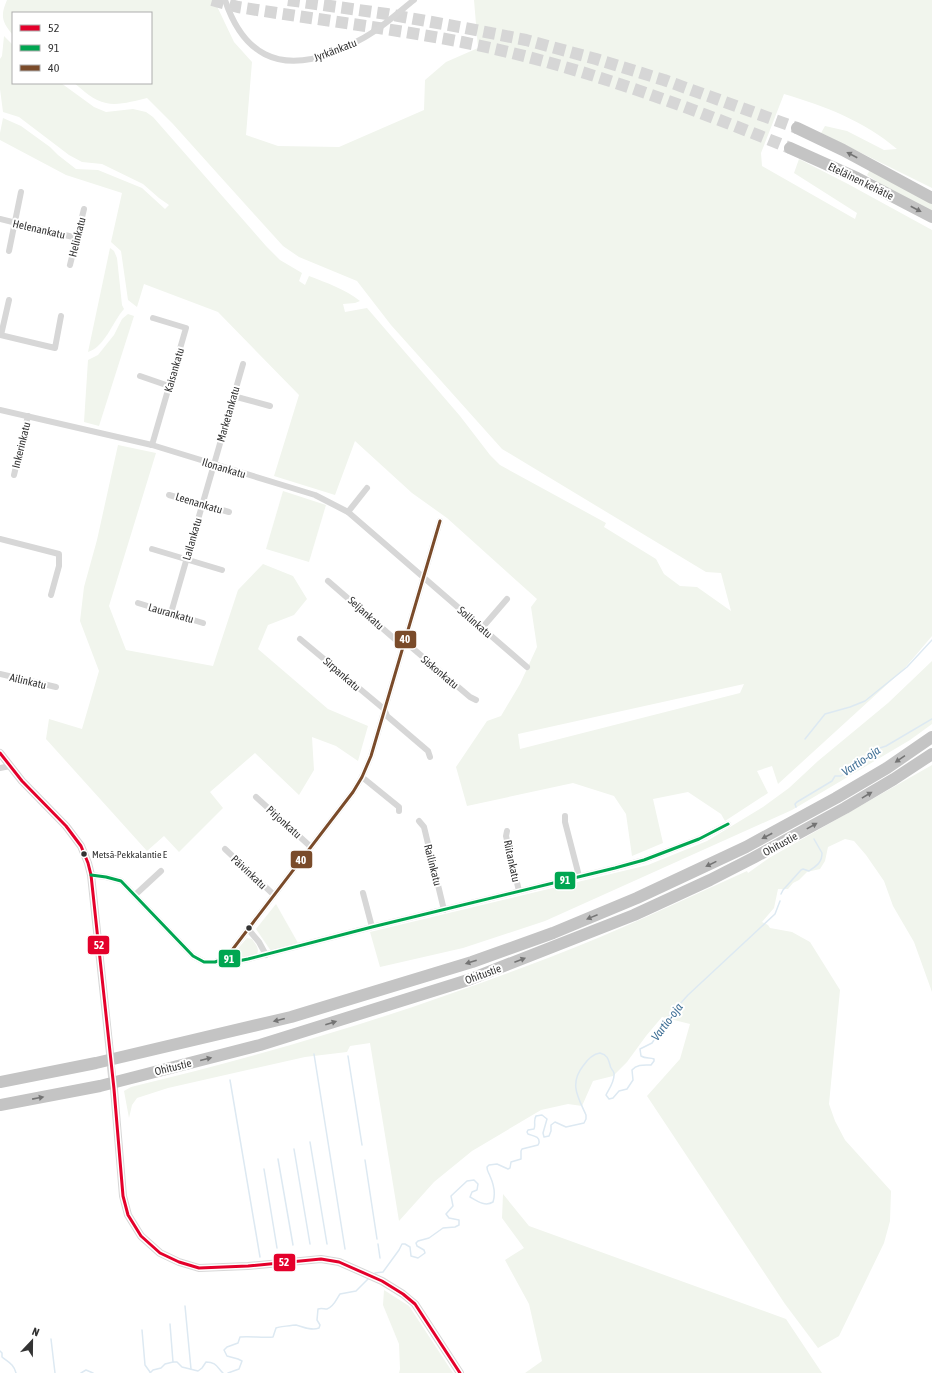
<svg xmlns="http://www.w3.org/2000/svg" width="932" height="1373" viewBox="0 0 932 1373" font-family="'Asap Condensed',sans-serif">
  <rect width="100%" height="100%" fill="#fff"/>
  <g fill="#f1f5ed" fill-rule="evenodd">
    <path d="M7,0H214L234,42L252,62L246,135L278,146L339,147L424,110L425,80L446,62L478,48L474,0H932V188L821,133L825,126L847,131L884,150L897,149C864,121 825,106 784,94L761,153L762,166L855,219L857,213L794,173L799,159L848,184L932,230V636L904,669L778,784L772,766L757,771L768,793L725,821L721,814L688,792L653,799L663,843L632,856L626,814L614,796L573,783L467,806L456,767L487,721L501,716L520,684L537,647L531,607L537,599L447,518L412,493L355,441L335,495L274,476L299,395L218,312L144,284L137,307L128,300L121,251L111,242L122,193L66,175L0,140V133L3,118L21,126L50,147L58,155L76,169L98,170L142,188L165,209L169,205L159,198L143,184L102,164L82,162L69,155L19,117L3,112L0,89V59L2,56L4,36L13,45V83H61L94,107L106,112L133,109L146,112L153,117L266,246L280,260L302,273L299,281L305,285L309,276C327,283 345,289 360,301L355,303L343,304L345,312L367,308L460,416L490,455L500,465L606,523L604,527L656,559L664,574L680,586L697,587L731,611L721,573L706,572L502,449L391,325L357,281L299,257L283,246L217,173L173,124L147,98C134,101 118,106 106,103C94,101 83,90 74,83H151V13H13V35C2,22 0,16 7,0ZM744,684L740,693L520,749L518,734Z"/>
    <polygon points="870,170 932,204 932,212 887,188 867,175"/>
    <path d="M110,248L114,251L117,258L122,305L124,309C113,321 105,347 88,352Z"/>
    <polygon points="128,314 134,316 99,426 84,422 88,360 98,355 114,335 122,319"/>
    <polygon points="118,445 156,453 109,606 126,650 213,666 238,590 263,564 293,576 307,599 294,615 268,625 258,649 328,709 368,726 358,761 336,746 312,737 314,770 299,795 255,753 210,792 223,808 179,852 164,836 147,851 46,739 49,719 82,729 99,671 80,621 84,587 97,540"/>
    <polygon points="283,491 326,505 309,562 266,549"/>
    <polygon points="932,661 932,724 910,740 792,810 545,921 463,948 380,967 370,932 648,865 707,841 763,807 789,788 818,761 888,703"/>
    <path d="M932,765V992L914,942L893,906L884,881L866,855L854,841L845,839L828,847L825,861L820,869L807,872L799,880L793,883L788,889H778L774,908L762,922L768,925L770,928L792,932L810,942L840,990L829,1104L835,1121L845,1140L891,1191L890,1221L884,1243L839,1336L818,1348L785,1304L647,1096L680,1059L690,1024L662,1017L646,1036L627,1062L613,1076L593,1081L582,1106L568,1104L541,1110L472,1151L434,1182L399,1221L370,1043L350,1046L347,1052L305,1057L168,1088L137,1098L132,1105L129,1118L124,1091L131,1087C196,1071 262,1054 327,1034C402,1012 476,985 548,958C616,932 681,901 747,871L748,873L769,858Z"/>
    <polygon points="276,904 298,943 271,951 256,929"/>
    <path d="M247,938L252,939C255,944 261,949 256,955L239,958L234,953Z"/>
    <polygon points="503,1194 529,1226 786,1319 822,1373 525,1373 542,1361 529,1304 505,1260 524,1248 502,1218"/>
    <polygon points="384,1290 409,1306 453,1373 399,1373 400,1369 399,1344 383,1305"/>
  </g>
  <g fill="none" stroke-linecap="round" stroke-linejoin="round">
    <g stroke="#dde9f2" stroke-width="1.5">
      <polyline points="805,739 825,714 850,707 865,701 907,667 932,640"/>
      <polyline points="796,807 795,804 797,802 832,781 835,776 841,776 880,748 886,746 932,719"/>
      <path d="M781,894L783,890L801,870L803,869L809,871C816,866 822,863 822,853L814,839"/>
      <polyline points="314,1054 345,1249"/>
      <polyline points="348,1056 362,1145"/>
      <polyline points="230,1080 260,1257"/>
      <polyline points="310,1142 327,1244"/>
      <polyline points="294,1149 310,1244"/>
      <polyline points="278,1159 293,1245"/>
      <polyline points="365,1160 377,1239"/>
      <polyline points="264,1169 277,1248"/>
      <polyline points="378,1244 380,1258"/>
      <path d="M375,1273L383,1272L399,1250L402,1244H405L410,1247L411,1256L418,1258L425,1253L424,1250L417,1246L416,1243L418,1241L429,1238L443,1228L455,1227L459,1225V1220L449,1218L446,1214L453,1206L451,1196L467,1181L474,1180L478,1184L477,1190L472,1192L470,1197C477,1201 485,1207 493,1202C496,1193 494,1185 490,1176C489,1173 487,1172 487,1167L489,1165L497,1164L508,1169L510,1168L511,1162L521,1159V1151L522,1149L538,1145L539,1143C540,1136 533,1136 528,1134L527,1132L528,1130L534,1129C536,1125 533,1121 536,1116L542,1115L547,1119L543,1133L544,1137L549,1136L551,1131V1125L555,1122L566,1127L584,1123L586,1119V1115C578,1097 569,1084 583,1066C587,1060 593,1054 600,1053C607,1055 608,1058 610,1065C610,1068 613,1070 614,1073C615,1081 609,1089 606,1095L609,1099L613,1098L619,1091L627,1089L633,1080L632,1070C637,1064 644,1065 651,1065L654,1061V1059C650,1057 646,1059 641,1056L640,1049L652,1043L658,1034L661,1025L688,995L775,914L780,901"/>
      <polyline points="185,1306 191,1369"/>
      <polyline points="170,1324 173,1362"/>
      <polyline points="142,1330 145,1365 150,1372"/>
      <polyline points="51,1339 55,1373"/>
      <path d="M0,1351L2,1353V1357C8,1362 14,1364 16,1373"/>
      <polyline points="81,1373 86,1370 93,1373"/>
      <path d="M150,1373L153,1370L161,1368L165,1364L173,1362H177L182,1367L198,1371L202,1368L206,1362C216,1362 217,1367 223,1373"/>
      <path d="M228,1373L239,1369L242,1361L238,1359L227,1356L224,1350L227,1347L238,1343L240,1337C251,1336 262,1338 273,1337L276,1328C278,1327 294,1325 296,1325C303,1327 311,1331 319,1328L320,1325L317,1320L318,1309C321,1308 324,1309 327,1309C334,1307 337,1298 340,1294L356,1291L368,1279"/>
    </g>
    <g stroke="#d6d6d6" stroke-width="12" stroke-dasharray="12 6" stroke-linecap="butt">
      <path d="M212,0L238,7C313,19 388,28 462,42C575,64 684,105 790,148"/>
      <polyline points="288,0 387,14 465,28 526,40 596,59 664,80 797,128"/>
    </g>
    <g stroke="#d7d7d7" stroke-width="6">
      <path d="M225,0C243,54 278,73 332,53C345,47 358,42 370,34C386,24 400,11 414,0"/>
      <polyline points="0,219 77,238"/>
      <polyline points="9,251 21,192"/>
      <polyline points="70,265 84,209"/>
      <polyline points="0,335 55,348 61,316"/>
      <polyline points="1,335 9,300"/>
      <polyline points="140,376 169,386"/>
      <polyline points="233,396 270,406"/>
      <polyline points="0,410 152,445 315,495 348,512 527,667"/>
      <polyline points="152,445 186,328 153,318"/>
      <polyline points="14,475 28,416"/>
      <polyline points="169,495 229,512"/>
      <polyline points="348,512 367,488"/>
      <polyline points="0,539 59,554 59,566 51,595"/>
      <polyline points="152,549 222,570"/>
      <polyline points="328,581 397,641 410,646 470,697 476,700"/>
      <polyline points="138,603 203,623"/>
      <polyline points="171,613 243,364"/>
      <polyline points="482,628 507,599"/>
      <polyline points="300,639 384,709 387,716 428,751 430,757"/>
      <polyline points="0,674 56,687"/>
      <polyline points="0,768 10,766"/>
      <polyline points="362,777 399,807 399,811"/>
      <polyline points="256,797 311,847"/>
      <polyline points="565,816 565,822 579,876"/>
      <polyline points="419,821 424,827 444,910"/>
      <polyline points="507,831 506,836 519,891"/>
      <polyline points="225,849 274,895"/>
      <polyline points="91,875 106,877 121,881 193,956 204,962 215,962 226,958 238,961 248,959 372,927 615,868 644,860 699,839 728,824"/>
      <polyline points="363,893 372,927"/>
      <polyline points="135,895 161,871"/>
      <polyline points="248,929 259,942 266,955"/>
      <polyline points="226,958 353,792 362,777 371,756 440,521"/>
    </g>
    <g stroke="#d7d7d7" stroke-width="8">
      <polyline points="0,753 22,781 66,826 81,846 88,863 91,875 110,1053"/>
      <polyline points="111,1067 112,1076"/>
      <polyline points="114,1089 123,1196 128,1215 141,1236 160,1253 179,1262 199,1268 248,1266 321,1259 339,1262 382,1281 403,1294 415,1304 460,1373"/>
    </g>
    <g stroke="#c4c4c4" stroke-width="12">
      <polyline points="797,128 843,150 932,198"/>
      <polyline points="790,148 857,178 932,217"/>
      <polyline points="0,1082 96,1063 291,1017 472,962 553,933 637,898 746,847 836,798 887,768 932,737"/>
      <polyline points="0,1105 100,1086 260,1045 468,980 634,915 710,880 753,858 845,808 894,779 932,754"/>
    </g>
    <g stroke="#fff" stroke-width="6">
      <polyline id="bus-1" points="0,753 22,781 66,826 81,846 88,863 91,875 114,1089 123,1196 128,1215 141,1236 160,1253 179,1262 199,1268 248,1266 321,1259 339,1262 382,1281 403,1294 415,1304 460,1373"/>
    </g>
    <g stroke="#fff" stroke-width="6">
      <polyline id="bus-2" points="91,875 106,877 121,881 193,956 204,962 215,962 226,958 238,961 248,959 372,927 615,868 644,860 699,839 728,824"/>
    </g>
    <g stroke="#fff" stroke-width="6">
      <polyline id="bus-3" points="226,958 353,792 362,777 371,756 440,521"/>
    </g>
    <use href="#bus-1" stroke="#e4002b" stroke-width="3"/>
    <use href="#bus-2" stroke="#00a651" stroke-width="3"/>
    <use href="#bus-3" stroke="#7a4b2a" stroke-width="3"/>
  </g>
  <defs><path id="oneway-solid" d="M-6-.8H1V-3.2L6.5 0L1 3.2V.8H-6Z"/></defs>
  <g fill="#747474">
    <use href="#oneway-solid" transform="translate(852 155) rotate(-152)"/>
    <use href="#oneway-solid" transform="translate(916 209) rotate(28)"/>
    <use href="#oneway-solid" transform="translate(900 759) rotate(146)"/>
    <use href="#oneway-solid" transform="translate(867 795) rotate(-31)"/>
    <use href="#oneway-solid" transform="translate(812 826) rotate(-29)"/>
    <use href="#oneway-solid" transform="translate(767 836) rotate(152)"/>
    <use href="#oneway-solid" transform="translate(711 864) rotate(154)"/>
    <use href="#oneway-solid" transform="translate(592 917) rotate(158)"/>
    <use href="#oneway-solid" transform="translate(520 960) rotate(-21)"/>
    <use href="#oneway-solid" transform="translate(471 962) rotate(162)"/>
    <use href="#oneway-solid" transform="translate(279 1020) rotate(166)"/>
    <use href="#oneway-solid" transform="translate(331 1023) rotate(-18)"/>
    <use href="#oneway-solid" transform="translate(206 1059) rotate(-14)"/>
    <use href="#oneway-solid" transform="translate(38 1098) rotate(-11)"/>
  </g>
  <g fill="#333" stroke="#fff" stroke-width="1.5">
    <circle cx="84" cy="854" r="3.5"/>
    <circle cx="249" cy="928" r="3.5"/>
  </g>
  <g text-anchor="middle" stroke-width="4" stroke-linejoin="round" paint-order="stroke">
    <g font-size="10" fill="#333" stroke="#fff" text-anchor="start">
      <text x="92" y="858">Metsä-Pekkalantie E</text>
    </g>
    <g font-size="11" fill="#333" stroke="#fff">
      <text transform="translate(335 50) rotate(-21)" y="4">Jyrkänkatu</text>
      <text transform="translate(861 181) rotate(26)" y="4">Eteläinen kehätie</text>
      <text transform="translate(39 229) rotate(13)" y="4">Helenankatu</text>
      <text transform="translate(77 237) rotate(-76)" y="4">Helinkatu</text>
      <text transform="translate(174 370) rotate(-74)" y="4">Kaisankatu</text>
      <text transform="translate(228 414) rotate(-74)" y="4">Marketankatu</text>
      <text transform="translate(21 445) rotate(-76)" y="4">Inkerinkatu</text>
      <text transform="translate(224 468) rotate(17)" y="4">Ilonankatu</text>
      <text transform="translate(199 503) rotate(17)" y="4">Leenankatu</text>
      <text transform="translate(192 539) rotate(-74)" y="4">Lailankatu</text>
      <text transform="translate(171 613) rotate(16)" y="4">Laurankatu</text>
      <text transform="translate(366 613) rotate(42)" y="4">Seijankatu</text>
      <text transform="translate(475 622) rotate(41)" y="4">Soilinkatu</text>
      <text transform="translate(440 672) rotate(40)" y="4">Siskonkatu</text>
      <text transform="translate(342 674) rotate(41)" y="4">Sirpankatu</text>
      <text transform="translate(28 681) rotate(13)" y="4">Ailinkatu</text>
      <text transform="translate(284 822) rotate(42)" y="4">Pirjonkatu</text>
      <text transform="translate(780 844) rotate(-29)" y="4">Ohitustie</text>
      <text transform="translate(512 861) rotate(78)" y="4">Riitankatu</text>
      <text transform="translate(433 865) rotate(76)" y="4">Railinkatu</text>
      <text transform="translate(249 872) rotate(43)" y="4">Päivinkatu</text>
      <text transform="translate(483 974) rotate(-20)" y="4">Ohitustie</text>
      <text transform="translate(173 1067) rotate(-14)" y="4">Ohitustie</text>
    </g>
    <g font-size="12" font-style="italic" fill="#407096" stroke="#fff">
      <text transform="translate(861 761) rotate(-34)" y="4">Vartio-oja</text>
      <text transform="translate(667 1022) rotate(-53)" y="4">Vartio-oja</text>
    </g>
  </g>
  <g stroke="#fff" stroke-width="1.5">
    <rect x="394" y="630" width="23" height="19" rx="4" fill="#7a4b2a"/>
    <rect x="290" y="850" width="23" height="19" rx="4" fill="#7a4b2a"/>
    <rect x="554" y="871" width="22" height="19" rx="4" fill="#00a651"/>
    <rect x="87" y="935" width="23" height="20" rx="4" fill="#e4002b"/>
    <rect x="218" y="949" width="23" height="19" rx="4" fill="#00a651"/>
    <rect x="273" y="1253" width="23" height="19" rx="4" fill="#e4002b"/>
  </g>
  <g font-size="11" text-anchor="middle" font-weight="bold" fill="#fff">
    <text x="405" y="643">40</text>
    <text x="301" y="864">40</text>
    <text x="565" y="884">91</text>
    <text x="99" y="949">52</text>
    <text x="229" y="963">91</text>
    <text x="284" y="1266">52</text>
  </g>
  <rect x="12" y="12" width="140" height="72" fill="#ffffff" stroke="#adadad"/>
  <rect x="20" y="25" width="20" height="6" fill="#e4002b" stroke="#adadad"/>
  <text x="48" y="32" font-size="12" fill="#333333">52</text>
  <rect x="20" y="45" width="20" height="6" fill="#00a651" stroke="#adadad"/>
  <text x="48" y="52" font-size="12" fill="#333333">91</text>
  <rect x="20" y="65" width="20" height="6" fill="#7a4b2a" stroke="#adadad"/>
  <text x="48" y="72" font-size="12" fill="#333333">40</text>
  <g transform="translate(32 1341) rotate(22)" stroke="#ffffff" stroke-width="3" paint-order="stroke">
  <path d="M0-3L7 15L0 10L-7 15Z" fill="#333333"/>
  <text y="-6" font-size="11" font-weight="bold" text-anchor="middle" fill="#333333">N</text>
  </g>
</svg>
